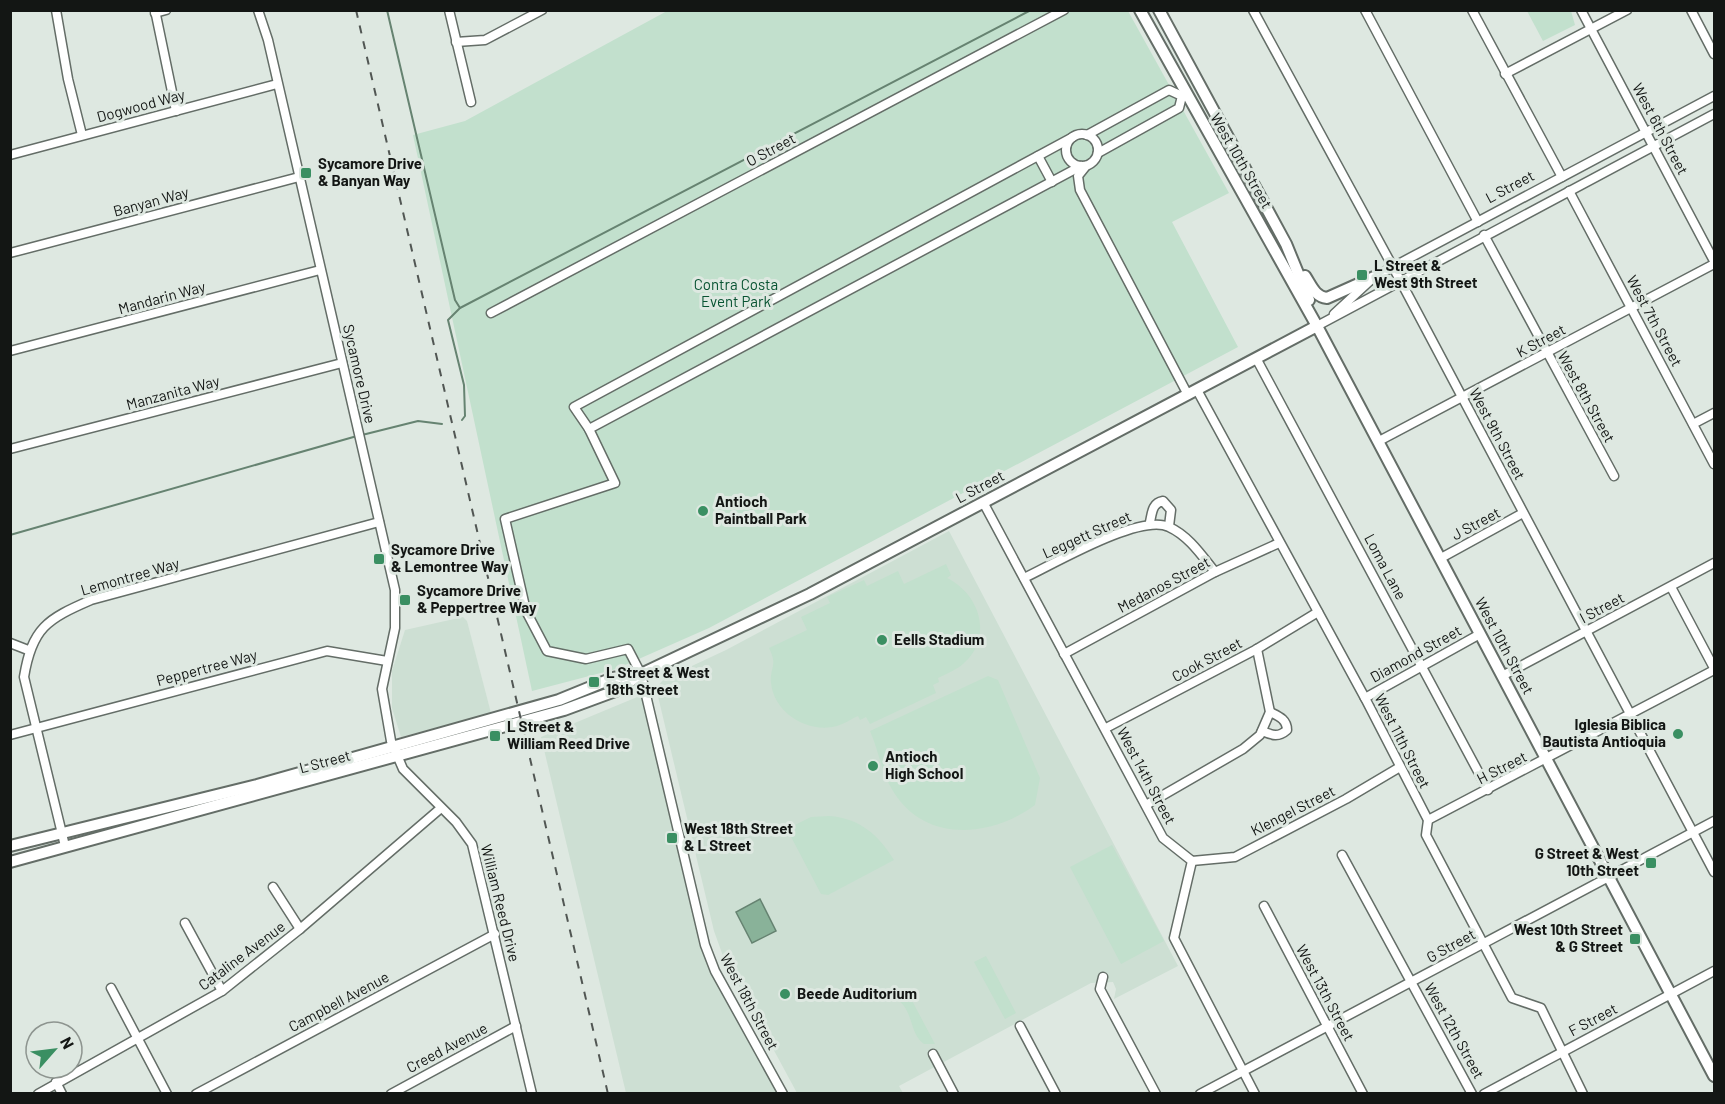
<svg xmlns="http://www.w3.org/2000/svg" width="1725" height="1104" viewBox="0 0 1725 1104" font-family="Barlow,sans-serif">
  <rect width="100%" height="100%" fill="#dee8e1"/>
  <g fill="#cddfd3">
    <polygon points="949,531 1178,966 1114,999 1116,989 1113,982 1091,983 899,1086 903,1093 797,1093 723,956 714,931 656,688 664,679 726,650"/>
    <polygon points="463,617 467,621 491,713 401,737 392,708 392,671 405,630"/>
    <polygon points="642,695 698,937 778,1093 626,1093 541,737"/>
  </g>
  <g fill="#c2e0cd">
    <polygon points="667,11 1128,11 1229,193 1172,222 1238,347 709,628 616,669 532,691 413,135 465,121"/>
    <polygon points="1527,11 1571,11 1575,25 1543,41"/>
    <path d="M946,564L951,575L947,578C980,594 994,638 963,664C956,670 946,674 938,678L939,682L933,685L936,693L870,724L866,717L860,720L858,716C851,719 844,724 837,726C808,734 774,713 771,683C770,666 778,666 769,648L807,630L801,617L830,603L827,597L864,580L867,586L898,571L904,584Z"/>
    <path d="M988,676L998,680L1040,778L1035,805C992,837 925,844 893,791C881,772 879,751 870,731Z"/>
    <path d="M829,816C860,818 878,835 894,860L828,895L821,894L787,829L811,817Z"/>
    <polygon points="1112,845 1164,941 1121,964 1070,867"/>
    <polygon points="986,956 1016,1013 1005,1019 974,962"/>
    <path d="M909,995L935,1044H924C909,1033 914,1013 899,1001Z"/>
  </g>
  <polygon fill="#89b299" stroke="#668371" stroke-width="1.5" points="760,899 776,931 752,943 736,912"/>
  <g fill="none" stroke-linecap="round" stroke-linejoin="round">
    <g stroke="#668371" stroke-width="2">
      <polyline points="387,10 455,300 460,308"/>
      <polyline points="462,420 465,416 464,385 448,320 460,308 1031,10"/>
      <polyline points="362,435 418,421 442,424"/>
      <polyline points="10,535 357,436"/>
    </g>
    <g stroke="#646d67" stroke-width="11">
      <g id="minor">
        <polyline points="56,10 68,79 82,135"/>
        <polyline points="155,10 176,111"/>
        <polyline points="258,10 268,40 395,590 395,628 382,689 391,741 403,769 456,822 472,844 532,1094"/>
        <polyline points="449,10 471,102"/>
        <polyline points="1253,10 1400,280 1714,872"/>
        <polyline points="1365,10 1478,222"/>
        <polyline points="1472,10 1562,177"/>
        <polyline points="1581,10 1714,261"/>
        <polyline points="1691,10 1714,54"/>
        <polyline points="155,13 166,10"/>
        <polyline points="456,42 485,40 542,10"/>
        <polyline points="1505,74 1627,10"/>
        <circle cx="1082" cy="150" r="16"/>
        <polyline points="1087,135 1169,90 1182,96 1179,108 1098,153"/>
        <polyline points="10,155 277,84"/>
        <polyline points="1038,156 1052,182"/>
        <polyline points="1086,166 1078,176 1080,190 1188,395"/>
        <polyline points="1569,191 1714,464"/>
        <polyline points="1484,235 1614,476"/>
        <polyline points="10,253 299,177"/>
        <polyline points="491,313 1064,10"/>
        <polyline points="1334,314 1374,277 1714,96"/>
        <polyline points="1317,326 1714,114"/>
        <polyline points="10,351 320,270"/>
        <polyline points="1256,358 1488,790"/>
        <polyline points="1197,390 1365,698 1428,820 1426,835 1512,998 1541,1008 1583,1094"/>
        <polyline points="1693,424 1714,413"/>
        <polyline points="589,429 1081,166"/>
        <polyline points="1379,441 1714,264"/>
        <polyline points="10,449 342,363"/>
        <polyline points="983,502 1163,838 1192,861 1174,938 1255,1094"/>
        <path d="M1150,522C1152,513 1152,503 1163,501L1171,510L1169,526"/>
        <polyline points="1441,558 1523,513"/>
        <path d="M1024,578C1054,564 1140,513 1169,527C1189,536 1202,556 1215,572"/>
        <polyline points="1671,587 1714,668"/>
        <polyline points="10,643 28,650"/>
        <polyline points="1064,654 1215,572 1279,543"/>
        <polyline points="1502,676 1714,563"/>
        <polyline points="1365,698 1480,634"/>
        <polyline points="1106,728 1257,649 1318,612"/>
        <path d="M1262,731C1272,735 1278,738 1287,730C1287,719 1278,716 1270,712"/>
        <polyline points="10,735 327,651 387,661"/>
        <polyline points="1146,805 1243,749 1260,735 1270,712 1257,649"/>
        <polyline points="1428,820 1714,670"/>
        <path d="M65,846L24,677C32,628 47,619 91,600L379,522"/>
        <polyline points="1342,855 1472,1094"/>
        <polyline points="1192,861 1235,857 1346,799 1400,767"/>
        <polyline points="273,887 300,929"/>
        <polyline points="1264,906 1363,1094"/>
        <polyline points="185,923 222,991"/>
        <polyline points="1103,977 1100,989 1156,1094"/>
        <polyline points="111,988 167,1094"/>
        <polyline points="1020,1026 1056,1094"/>
        <polyline points="933,1054 954,1094"/>
        <polyline points="56,1082 62,1094"/>
        <polyline points="38,1094 222,991 300,929 441,808"/>
        <polyline points="196,1094 495,934"/>
        <polyline points="391,1094 516,1026"/>
        <polyline points="783,1094 715,971 705,945 641,674 628,649 586,659 547,651 526,611 505,519 615,483 589,429 574,407 1073,137"/>
        <polyline points="1200,1094 1714,821"/>
        <polyline points="1484,1094 1714,971"/>
      </g>
    </g>
    <g stroke="#646d67" stroke-width="14">
      <g id="major">
        <polyline points="1140,10 1317,326 1714,1076"/>
        <polyline points="1159,10 1286,244 1309,300"/>
        <path d="M1305,276C1311,285 1315,297 1327,298L1374,277"/>
        <polyline points="10,846 257,785 559,700 613,678 638,674"/>
        <polyline points="10,862 564,710 618,690 641,674 810,594 1317,326"/>
      </g>
    </g>
    <use href="#minor" stroke="#fff" stroke-width="8"/>
    <use href="#major" stroke="#fff" stroke-width="10"/>
    <polyline stroke="#515653" stroke-width="2" stroke-dasharray="8 8" stroke-linecap="butt" points="356,10 608,1094"/>
  </g>
  <g fill="#3a8f62" stroke="#dee8e1" stroke-width="2">
    <rect x="300" y="167" width="12" height="12" rx="3"/>
    <rect x="1356" y="269" width="12" height="12" rx="3"/>
    <circle cx="703" cy="511" r="6"/>
    <rect x="373" y="553" width="12" height="12" rx="3"/>
    <rect x="399" y="594" width="12" height="12" rx="3"/>
    <circle cx="882" cy="640" r="6"/>
    <rect x="588" y="676" width="12" height="12" rx="3"/>
    <circle cx="1678" cy="734" r="6"/>
    <rect x="489" y="730" width="12" height="12" rx="3"/>
    <circle cx="873" cy="766" r="6"/>
    <rect x="666" y="832" width="12" height="12" rx="3"/>
    <rect x="1645" y="857" width="12" height="12" rx="3"/>
    <rect x="1629" y="933" width="12" height="12" rx="3"/>
    <circle cx="785" cy="994" r="6"/>
  </g>
  <g text-anchor="middle" stroke-width="6" stroke-linejoin="round" paint-order="stroke">
    <g font-size="15" fill="#131614" stroke="#dee8e1">
      <text transform="translate(141 106) rotate(-15)" y="5">Dogwood Way</text>
      <text transform="translate(1660 129) rotate(62)" y="5">West 6th Street</text>
      <text transform="translate(771 150) rotate(-28)" y="5">O Street</text>
      <text transform="translate(1241 161) rotate(60)" y="5">West 10th Street</text>
      <text transform="translate(1510 187) rotate(-28)" y="5">L Street</text>
      <text transform="translate(151 202) rotate(-15)" y="5">Banyan Way</text>
      <text transform="translate(162 298) rotate(-15)" y="5">Mandarin Way</text>
      <text transform="translate(1654 321) rotate(62)" y="5">West 7th Street</text>
      <text transform="translate(1541 341) rotate(-28)" y="5">K Street</text>
      <text transform="translate(359 374) rotate(77)" y="5">Sycamore Drive</text>
      <text transform="translate(173 393) rotate(-15)" y="5">Manzanita Way</text>
      <text transform="translate(1586 397) rotate(61)" y="5">West 8th Street</text>
      <text transform="translate(1497 434) rotate(62)" y="5">West 9th Street</text>
      <text transform="translate(980 487) rotate(-28)" y="5">L Street</text>
      <text transform="translate(1476 524) rotate(-28)" y="5">J Street</text>
      <text transform="translate(1087 535) rotate(-24)" y="5">Leggett Street</text>
      <text transform="translate(1385 567) rotate(62)" y="5">Loma Lane</text>
      <text transform="translate(130 577) rotate(-16)" y="5">Lemontree Way</text>
      <text transform="translate(1164 585) rotate(-28)" y="5">Medanos Street</text>
      <text transform="translate(1602 608) rotate(-28)" y="5">I Street</text>
      <text transform="translate(1504 646) rotate(62)" y="5">West 10th Street</text>
      <text transform="translate(1416 654) rotate(-29)" y="5">Diamond Street</text>
      <text transform="translate(1207 660) rotate(-28)" y="5">Cook Street</text>
      <text transform="translate(207 668) rotate(-15)" y="5">Peppertree Way</text>
      <text transform="translate(1402 741) rotate(63)" y="5">West 11th Street</text>
      <text transform="translate(325 762) rotate(-15)" y="5">L Street</text>
      <text transform="translate(1502 768) rotate(-27)" y="5">H Street</text>
      <text transform="translate(1146 776) rotate(62)" y="5">West 14th Street</text>
      <text transform="translate(1293 811) rotate(-27)" y="5">Klengel Street</text>
      <text transform="translate(500 903) rotate(76)" y="5">William Reed Drive</text>
      <text transform="translate(1451 946) rotate(-29)" y="5">G Street</text>
      <text transform="translate(242 956) rotate(-37)" y="5">Cataline Avenue</text>
      <text transform="translate(1325 993) rotate(62)" y="5">West 13th Street</text>
      <text transform="translate(339 1002) rotate(-28)" y="5">Campbell Avenue</text>
      <text transform="translate(749 1002) rotate(62)" y="5">West 18th Street</text>
      <text transform="translate(1593 1020) rotate(-28)" y="5">F Street</text>
      <text transform="translate(1454 1031) rotate(61)" y="5">West 12th Street</text>
      <text transform="translate(447 1048) rotate(-28)" y="5">Creed Avenue</text>
    </g>
    <g font-size="15" font-weight="bold" fill="#131614" stroke="#dee8e1" text-anchor="start">
      <text x="318" y="169">Sycamore Drive<tspan x="318" dy="17">&amp; Banyan Way</tspan></text>
      <text x="1374" y="271">L Street &amp;<tspan x="1374" dy="17">West 9th Street</tspan></text>
      <text x="715" y="507">Antioch<tspan x="715" dy="17">Paintball Park</tspan></text>
      <text x="391" y="555">Sycamore Drive<tspan x="391" dy="17">&amp; Lemontree Way</tspan></text>
      <text x="417" y="596">Sycamore Drive<tspan x="417" dy="17">&amp; Peppertree Way</tspan></text>
      <text x="894" y="645">Eells Stadium</text>
      <text x="606" y="678">L Street &amp; West<tspan x="606" dy="17">18th Street</tspan></text>
      <text x="1666" y="730" text-anchor="end">Iglesia Biblica<tspan x="1666" dy="17">Bautista Antioquia</tspan></text>
      <text x="507" y="732">L Street &amp;<tspan x="507" dy="17">William Reed Drive</tspan></text>
      <text x="885" y="762">Antioch<tspan x="885" dy="17">High School</tspan></text>
      <text x="684" y="834">West 18th Street<tspan x="684" dy="17">&amp; L Street</tspan></text>
      <text x="1639" y="859" text-anchor="end">G Street &amp; West<tspan x="1639" dy="17">10th Street</tspan></text>
      <text x="1623" y="935" text-anchor="end">West 10th Street<tspan x="1623" dy="17">&amp; G Street</tspan></text>
      <text x="797" y="999">Beede Auditorium</text>
    </g>
    <g font-size="15" fill="#085332" stroke="#dee8e1">
      <text x="736" y="290">Contra Costa<tspan x="736" dy="17">Event Park</tspan></text>
    </g>
  </g>
  <rect width="1725" height="1104" fill="none" stroke="#131614" stroke-width="24"/>
  <g transform="translate(54 1050) rotate(62)"><circle r="28" fill="#dee8e1" stroke="#8d948f" stroke-width="1.5"/>
  <path d="M0-4.5L10 22L0 15L-10 22Z" fill="#3a8f62"/>
  <text y="-9" font-size="16" font-weight="bold" text-anchor="middle" fill="#131614">N</text>
  </g>
</svg>
